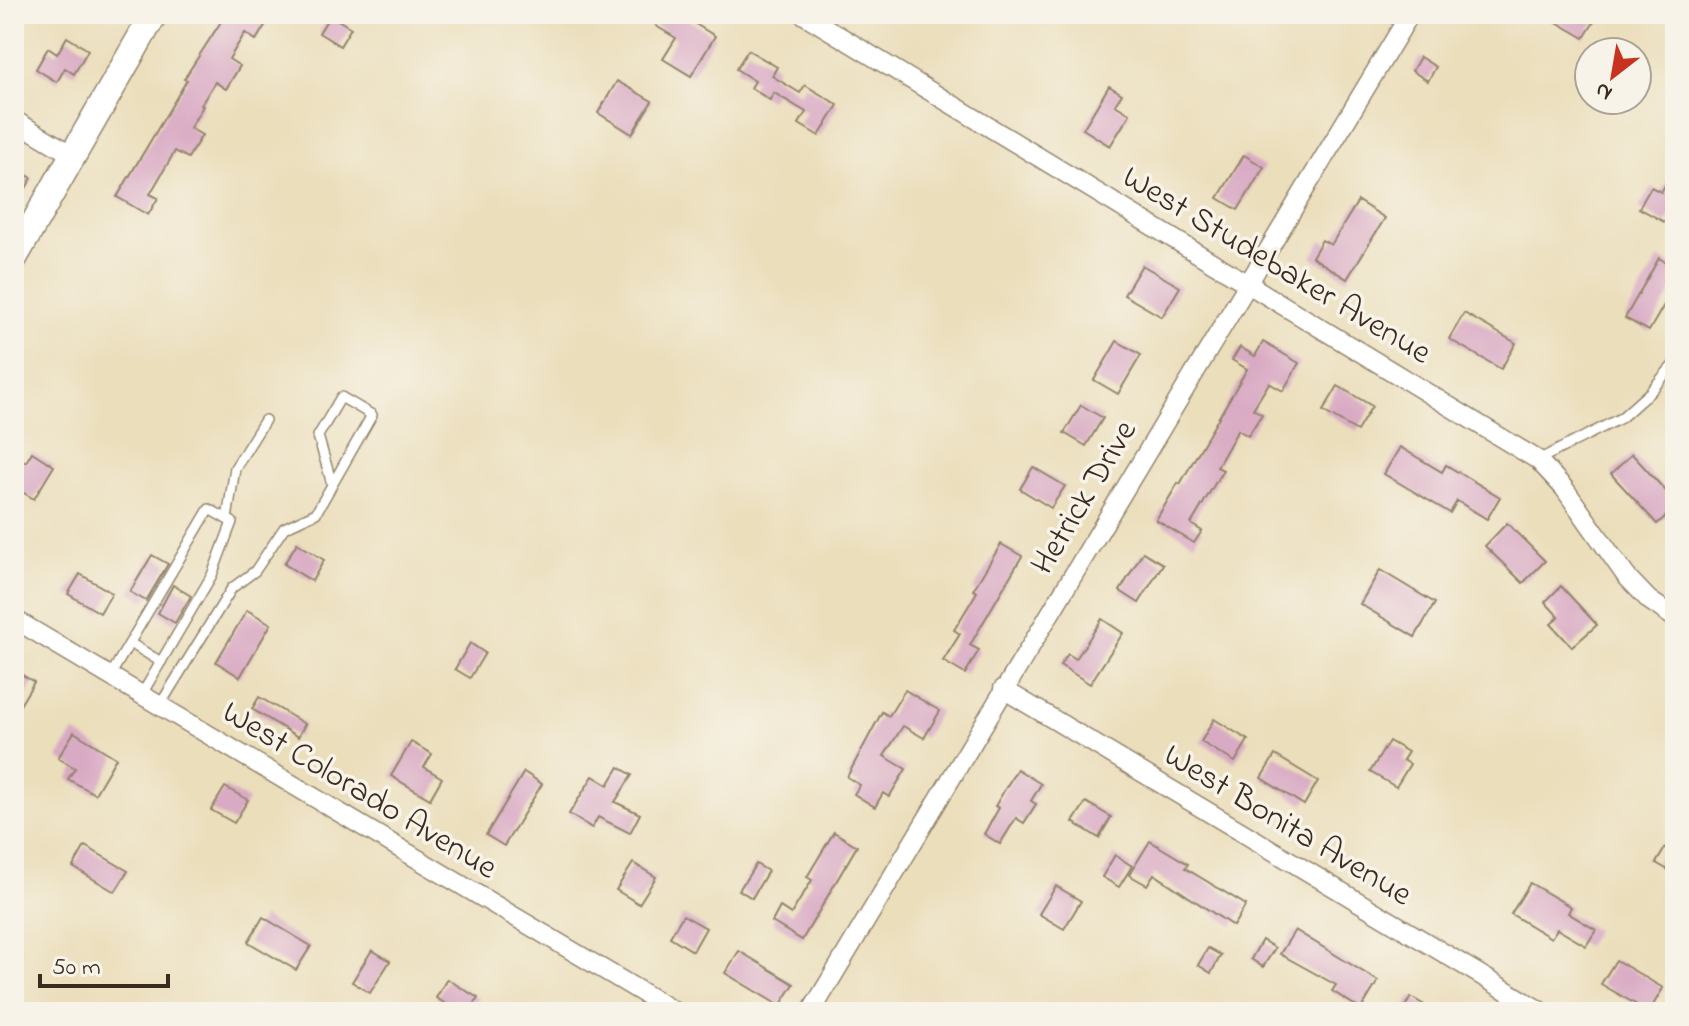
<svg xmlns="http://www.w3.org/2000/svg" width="1689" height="1026" viewBox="0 0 1689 1026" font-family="'Indie Flower',sans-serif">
  <rect width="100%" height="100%" fill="#f7f3e8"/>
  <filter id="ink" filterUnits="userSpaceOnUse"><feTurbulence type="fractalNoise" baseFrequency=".0125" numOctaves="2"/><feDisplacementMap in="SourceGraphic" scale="16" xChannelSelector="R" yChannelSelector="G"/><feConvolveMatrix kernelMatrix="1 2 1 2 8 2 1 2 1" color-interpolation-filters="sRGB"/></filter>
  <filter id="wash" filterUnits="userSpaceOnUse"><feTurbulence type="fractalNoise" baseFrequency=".006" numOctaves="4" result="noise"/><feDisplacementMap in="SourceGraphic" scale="32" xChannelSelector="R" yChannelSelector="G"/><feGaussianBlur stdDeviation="1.8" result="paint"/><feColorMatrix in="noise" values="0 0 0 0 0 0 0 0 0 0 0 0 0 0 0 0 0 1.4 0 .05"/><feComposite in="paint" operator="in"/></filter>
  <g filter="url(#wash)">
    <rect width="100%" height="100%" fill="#ebdebb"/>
    <g id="blocks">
      <g fill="#d9aac4">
        <polygon points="226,14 272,14 256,40 245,33 229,59 240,66 226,89 215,82 201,105 203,106 190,128 202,135 188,158 175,151 150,194 158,198 148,215 117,197 187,80 184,79"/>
        <polygon points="663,14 679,14 715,36 691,76 663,59 676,38 656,26"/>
        <polygon points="1543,14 1599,14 1584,38"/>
        <polygon points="330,15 351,28 340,46 319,33"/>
        <polygon points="67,37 88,50 74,74 65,68 57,82 36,69 48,48 57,54"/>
        <polygon points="748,50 777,67 772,76 800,93 805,85 838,105 819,136 799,124 806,112 774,93 770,100 751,88 755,81 736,69"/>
        <polygon points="1420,57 1436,67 1428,81 1412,71"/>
        <polygon points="617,81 652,101 632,134 598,113"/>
        <polygon points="1109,86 1122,94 1115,105 1130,114 1110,146 1083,129"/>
        <polygon points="1244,155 1264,167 1238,210 1218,198"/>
        <polygon points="14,168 32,178 14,208"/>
        <polygon points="1675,169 1675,207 1666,223 1639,208 1651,187 1661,192"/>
        <polygon points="1358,201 1385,218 1347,279 1312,257 1322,240 1331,245"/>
        <polygon points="1659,258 1675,268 1675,286 1649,331 1625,318"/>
        <polygon points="1142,265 1180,287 1162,317 1124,295"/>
        <polygon points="1464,313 1516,343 1501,369 1449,339"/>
        <polygon points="1117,341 1141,355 1118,394 1094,380"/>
        <polygon points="1263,342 1299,363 1283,391 1269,383 1253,409 1262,414 1248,436 1238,430 1217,467 1223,470 1191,524 1202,531 1194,543 1156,520 1178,483 1180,484 1247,369 1232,360 1240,347 1255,356"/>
        <polygon points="1338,386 1372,406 1357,431 1323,411"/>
        <polygon points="1081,405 1103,418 1086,446 1064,433"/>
        <polygon points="1400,447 1442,472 1446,465 1500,497 1487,519 1457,501 1450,513 1384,474"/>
        <polygon points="32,452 54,466 34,499 14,487 14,455 26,462"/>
        <polygon points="1632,454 1675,501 1675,508 1657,524 1611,474"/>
        <polygon points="1033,467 1065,486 1051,508 1020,489"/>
        <polygon points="1507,523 1545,561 1523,583 1485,546"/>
        <polygon points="297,543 324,560 312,581 284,564"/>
        <polygon points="1001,544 1022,556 970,645 979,650 965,674 943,661 960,634 954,630 977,592 973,590"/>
        <polygon points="1143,552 1163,564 1139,603 1120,591"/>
        <polygon points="152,555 168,564 146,601 130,592"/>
        <polygon points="1380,570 1435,603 1415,637 1360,604"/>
        <polygon points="80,574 112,593 100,613 68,594"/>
        <polygon points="173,585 191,596 175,623 158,613"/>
        <polygon points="1561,586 1597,625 1572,647 1551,624 1559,617 1545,602"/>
        <polygon points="247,610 271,624 240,677 216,662"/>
        <polygon points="1102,619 1123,633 1090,684 1060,665 1068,654 1076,659"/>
        <polygon points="470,643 485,653 470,678 455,669"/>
        <polygon points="14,670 34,682 14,715"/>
        <polygon points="905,690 940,711 924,738 903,726 884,756 906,769 889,797 883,793 875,807 854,794 860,785 847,777 882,712 889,716"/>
        <polygon points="259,697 305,724 298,737 252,709"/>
        <polygon points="1214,719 1248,740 1235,762 1201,742"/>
        <polygon points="74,732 116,758 95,794 68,779 75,768 58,758"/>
        <polygon points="1389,741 1408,752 1403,760 1410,764 1396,787 1370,772"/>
        <polygon points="411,742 432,754 424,767 442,778 430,799 391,776"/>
        <polygon points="1275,755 1318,781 1304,805 1261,778"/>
        <polygon points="619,767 632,775 615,802 640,814 630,833 598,817 592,828 569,814 593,776 608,785"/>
        <polygon points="1017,769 1041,784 1031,801 1036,804 1024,823 1016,818 1000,844 984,834 999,808 995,806"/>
        <polygon points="524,772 542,784 504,846 486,835"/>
        <polygon points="225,787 248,800 234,823 211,810"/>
        <polygon points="1086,802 1111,817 1099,838 1073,822"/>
        <polygon points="834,832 857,846 802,940 772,922 780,907 791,914 812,880 807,877"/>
        <polygon points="1675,832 1675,874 1656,863"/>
        <polygon points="1150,841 1188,864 1185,868 1246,905 1233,926 1154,874 1147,885 1129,875"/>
        <polygon points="85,846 128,871 115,892 73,867"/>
        <polygon points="1115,855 1132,866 1119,887 1102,877"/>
        <polygon points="633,863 656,877 639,904 616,890"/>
        <polygon points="756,864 768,871 752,898 739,890"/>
        <polygon points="1530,883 1571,907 1568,913 1596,930 1586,946 1557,929 1551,938 1511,914"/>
        <polygon points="1056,886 1081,901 1064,929 1039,914"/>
        <polygon points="683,915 706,928 693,951 670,937"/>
        <polygon points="263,917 311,946 296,970 248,942"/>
        <polygon points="1295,930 1378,981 1361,1009 1332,991 1336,985 1280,954"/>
        <polygon points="1262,940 1275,948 1263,967 1251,959"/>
        <polygon points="1208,948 1221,955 1211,973 1198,965"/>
        <polygon points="372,950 390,961 370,993 352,982"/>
        <polygon points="739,951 794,984 780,1006 725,973"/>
        <polygon points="1616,960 1663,988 1649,1012 1601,984"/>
        <polygon points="447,979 478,998 470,1012 460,1012 436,998"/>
        <polygon points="1411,997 1436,1012 1402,1012"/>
      </g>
    </g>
  </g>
  <g filter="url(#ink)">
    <use href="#blocks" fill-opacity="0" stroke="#93846c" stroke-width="2"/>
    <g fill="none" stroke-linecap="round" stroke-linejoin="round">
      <g stroke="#93846c" stroke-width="12">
        <g id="lane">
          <polyline points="1538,460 1621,418 1650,392 1675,363"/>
          <polyline points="227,519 235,468 265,420"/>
          <polyline points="130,643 161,662"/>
          <polyline points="110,676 209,509 232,522 212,575 142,694"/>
          <polyline points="160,705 232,588 255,571 284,528 316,513 372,415 341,397 318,436 332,484"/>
        </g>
      </g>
      <g stroke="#93846c" stroke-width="21">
        <g id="street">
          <polyline points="803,14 1538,460 1564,488 1626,576 1649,600 1675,618"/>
          <polyline points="14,120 71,154"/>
          <polyline points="14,619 675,1012"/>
          <polyline points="1003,689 1542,1012"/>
          <polyline points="811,1012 1410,14"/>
        </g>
      </g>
      <g stroke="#93846c" stroke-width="29">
        <polyline id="secondary" points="14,258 154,14"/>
      </g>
      <use href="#lane" stroke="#fff" stroke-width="9"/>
      <use href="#street" stroke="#fff" stroke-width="18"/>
      <use href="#secondary" stroke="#fff" stroke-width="26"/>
    </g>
  </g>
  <g text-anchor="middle" stroke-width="7" stroke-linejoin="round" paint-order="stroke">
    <g font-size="34" fill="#3b2a1e" stroke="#f7f3e8">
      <text transform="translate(1278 263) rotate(31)" y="12">West Studebaker Avenue</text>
      <text transform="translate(1082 496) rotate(-59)" y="12">Hetrick Drive</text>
      <text transform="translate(361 788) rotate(31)" y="12">West Colorado Avenue</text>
      <text transform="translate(1289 823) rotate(31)" y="12">West Bonita Avenue</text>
    </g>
  </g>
  <rect width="1689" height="1026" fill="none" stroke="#f7f3e8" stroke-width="48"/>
  <g transform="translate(1613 76) rotate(211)"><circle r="38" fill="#f7f3e8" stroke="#aca397" stroke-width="2"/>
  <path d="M0-6L14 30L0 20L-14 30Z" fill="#c8321e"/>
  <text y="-12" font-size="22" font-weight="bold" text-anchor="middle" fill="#3b2a1e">N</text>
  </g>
  <path d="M40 974v12h128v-12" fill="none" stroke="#3b2a1e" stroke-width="4"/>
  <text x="52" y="974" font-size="24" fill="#3b2a1e" stroke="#f7f3e8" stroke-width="6" paint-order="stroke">50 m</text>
</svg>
